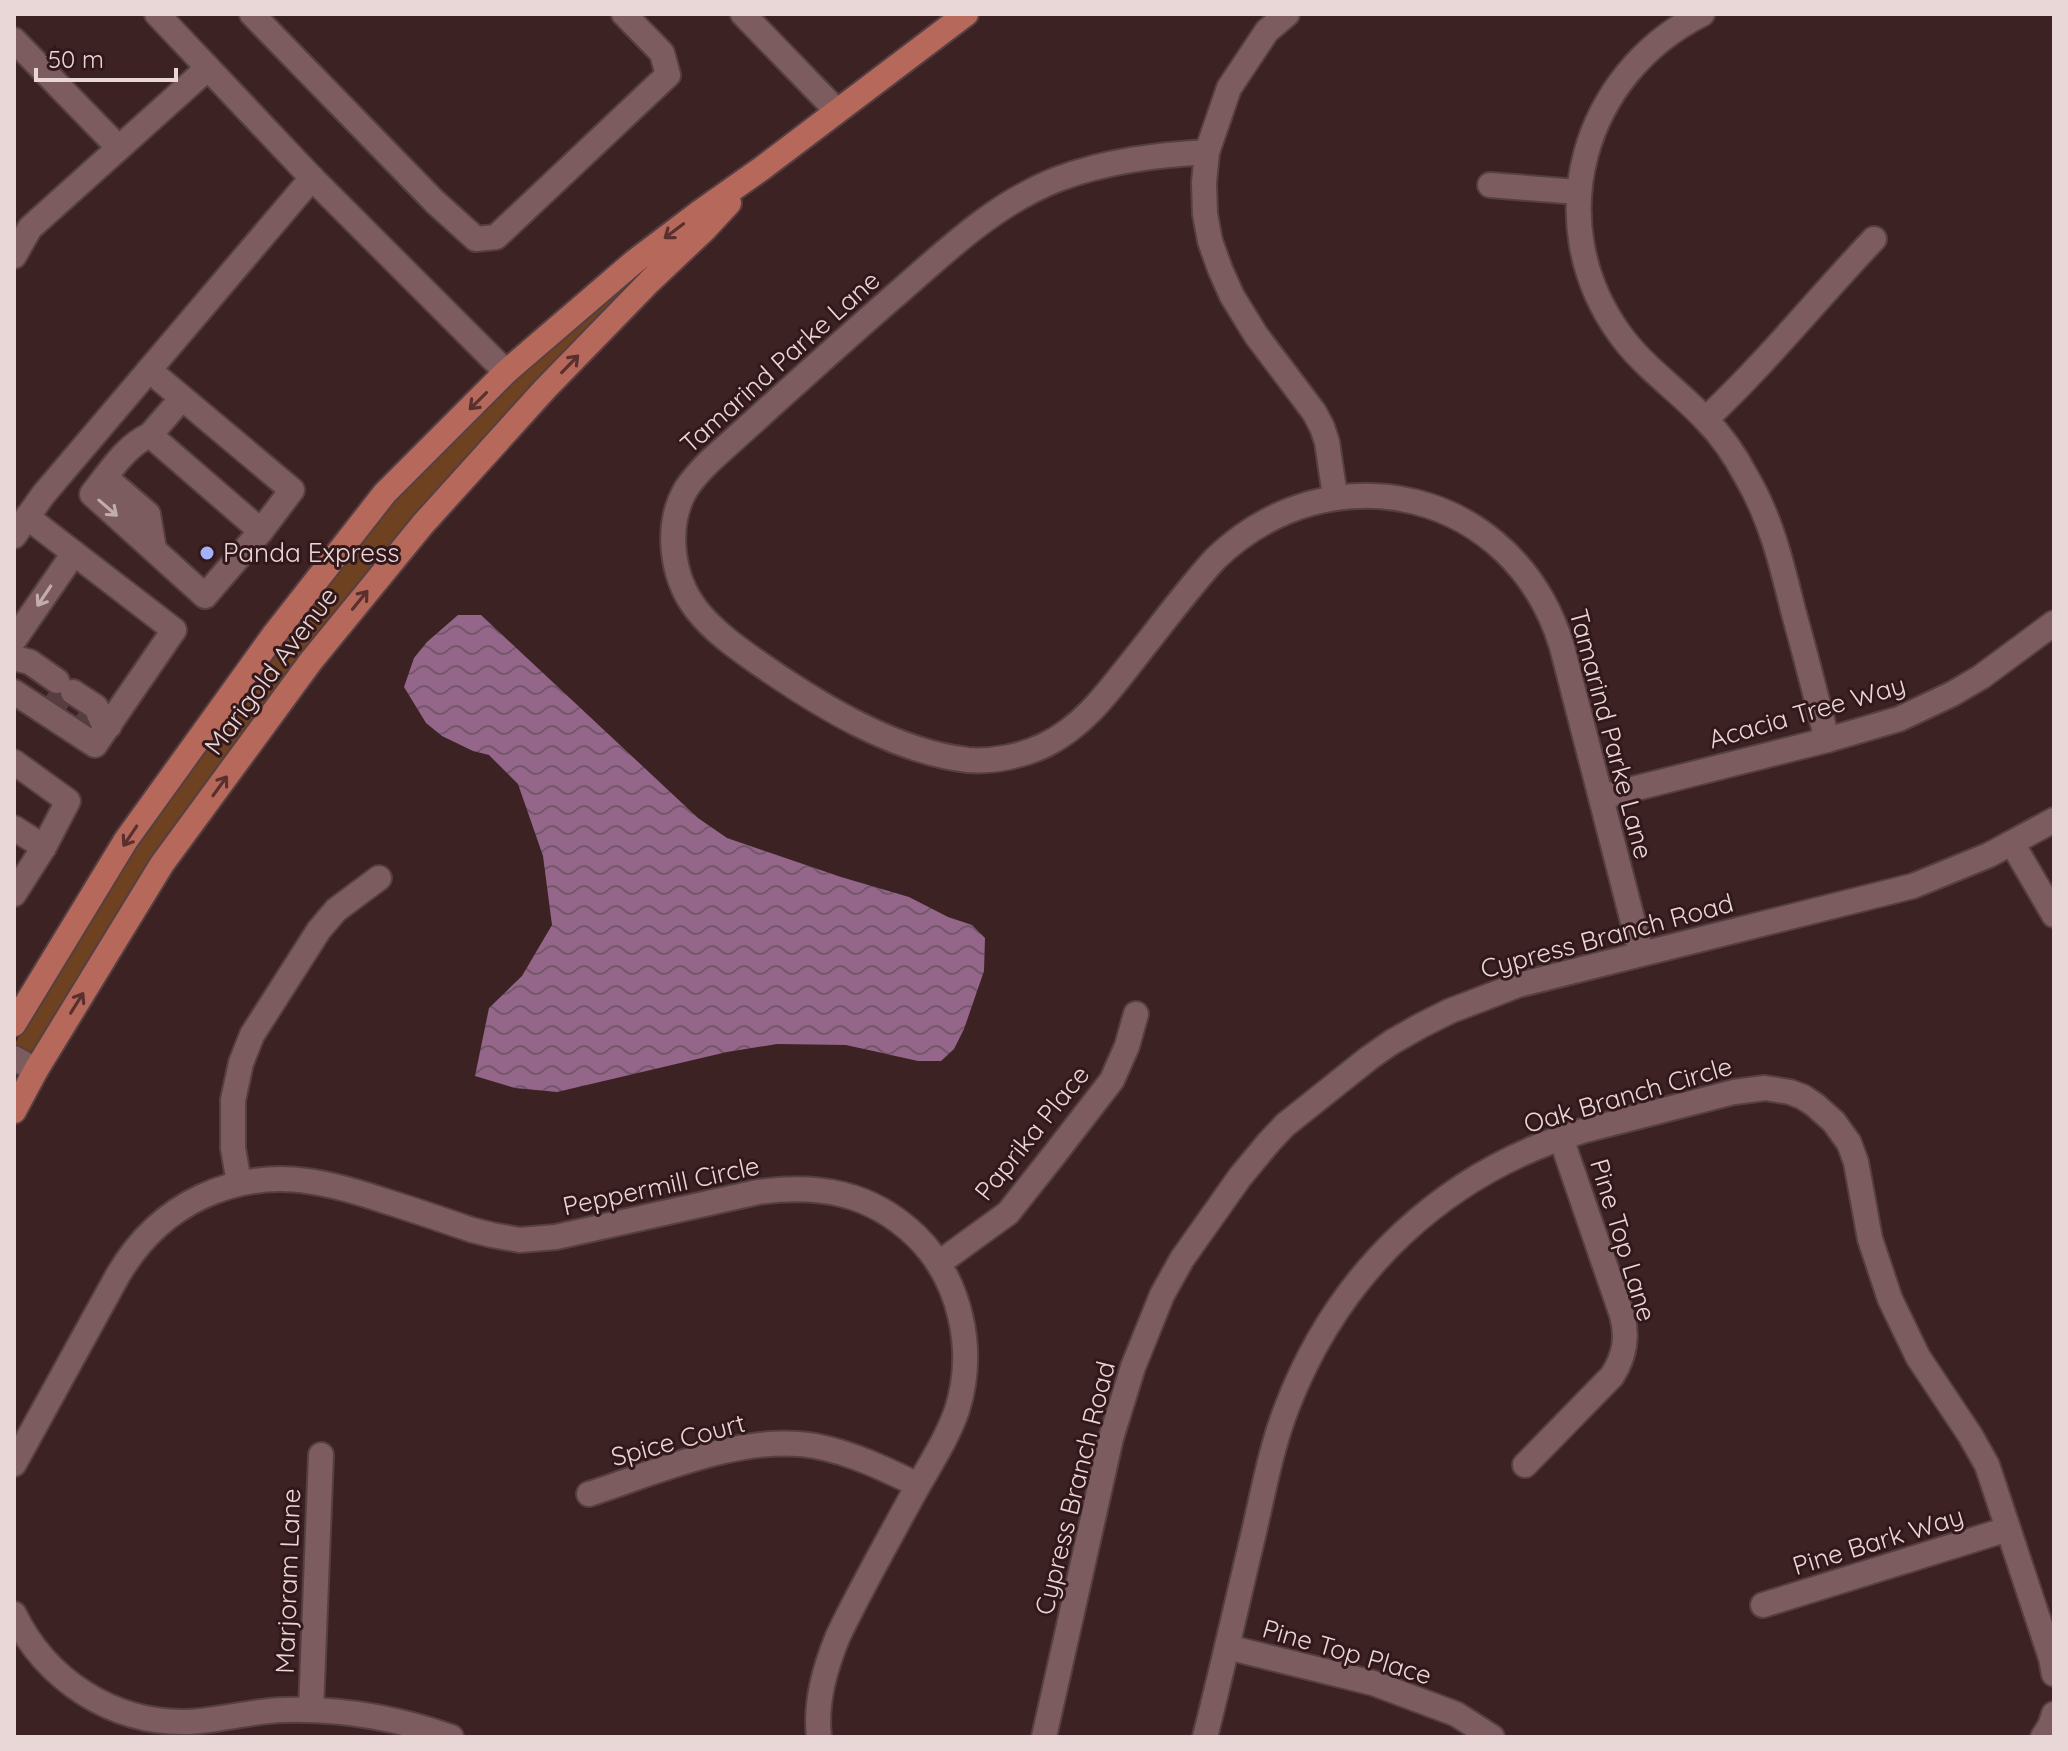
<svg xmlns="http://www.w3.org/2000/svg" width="2068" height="1751" viewBox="0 0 2068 1751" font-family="Quicksand,sans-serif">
  <defs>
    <pattern id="water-waves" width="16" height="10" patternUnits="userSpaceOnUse" patternTransform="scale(2)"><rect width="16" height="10" fill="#946689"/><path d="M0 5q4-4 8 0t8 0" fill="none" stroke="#75576c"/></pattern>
  </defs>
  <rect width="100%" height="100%" fill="#3d2224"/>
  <polygon fill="#6e4121" points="685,235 415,517 33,1056 14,1045 135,845 282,641 393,500 513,379 639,269"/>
  <polygon fill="url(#water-waves)" points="458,615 481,615 698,818 727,838 841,877 909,897 948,917 972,925 985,938 984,971 964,1029 954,1049 941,1061 918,1061 846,1045 777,1044 727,1052 557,1092 515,1088 475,1076 489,1008 522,976 552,925 543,856 518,784 489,755 473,751 442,736 426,723 404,687 414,658 427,642"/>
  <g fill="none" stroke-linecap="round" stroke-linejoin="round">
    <polyline stroke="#573d3f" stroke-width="24" stroke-dasharray="24 12" stroke-linecap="butt" points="49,692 86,717 102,721"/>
    <g stroke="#563f42" stroke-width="28">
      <g id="minor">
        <polyline points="157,14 312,178 506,372"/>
        <polyline points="252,14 435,202 476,239 496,237 668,75 662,53 624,14"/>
        <polyline points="743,14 837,111"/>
        <polyline points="1287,14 1267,31 1229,88 1207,152 1204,183 1205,214 1210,241 1220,269 1232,296 1256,335 1314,412 1322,427 1327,442 1335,496"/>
        <path d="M1702,14C1582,74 1540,222 1619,333C1643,367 1677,389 1705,419C1722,436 1736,457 1747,478C1771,519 1782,565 1793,610C1805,653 1816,696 1827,740"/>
        <polyline points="14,40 119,148"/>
        <path d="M1207,152C1155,155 1107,161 1058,179C993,204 943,254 891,299C830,352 770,407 710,461C701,470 693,478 686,489C665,525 671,576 696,609C713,631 737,648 760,664C819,705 895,752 968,760C993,762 1022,756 1045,745C1084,726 1108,692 1135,658C1162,624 1187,590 1215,559C1332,446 1515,490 1562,647L1641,953"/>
        <polyline points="1490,185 1578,192"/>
        <polyline points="14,256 30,228 208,68"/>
        <polyline points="149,370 292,490 261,531 150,435 182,398"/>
        <path d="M1706,419C1766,363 1817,299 1874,239"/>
        <path d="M150,435C125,446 109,473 92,494L205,596L261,531"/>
        <polyline points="106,478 148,514 154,549"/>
        <polyline points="14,536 43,495 312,178"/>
        <polyline points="14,640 74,553"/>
        <polyline points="14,658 30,662 57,681"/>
        <polyline points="14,692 95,745 174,630 27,517"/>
        <polyline points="73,692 96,707 102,721 109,726"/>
        <polyline points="14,762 68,801 44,847 14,894"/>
        <polyline points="1601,797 1827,740 1899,719 1952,694 1981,677 2054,623"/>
        <polyline points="14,828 44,847"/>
        <polyline points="2012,843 2054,915"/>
        <polyline points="14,1058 36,1070"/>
        <polyline points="239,1183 233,1148 233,1100 241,1063 252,1035 319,930 336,910 379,878"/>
        <polyline points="939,1263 1008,1213 1054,1155 1112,1080 1127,1046 1136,1014"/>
        <path d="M14,1464L118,1275C138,1241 165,1214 201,1197C266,1167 320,1179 385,1201C414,1210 443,1220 472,1230L492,1235L520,1240L556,1237L758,1192C819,1184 870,1192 916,1236C961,1280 976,1350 957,1410C946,1442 925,1472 909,1502C885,1546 860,1590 838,1636C825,1668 815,1702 819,1737"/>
        <path d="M1525,1465L1612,1376C1625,1356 1628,1337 1622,1315L1561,1138"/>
        <path d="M589,1494C657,1472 744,1433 815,1446C852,1453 885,1469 918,1485"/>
        <polyline points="1763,1605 2008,1529"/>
        <path d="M14,1614C46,1680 112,1723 186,1722C218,1721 250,1711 283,1710C341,1708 397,1718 451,1737"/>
        <polyline points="1227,1647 1373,1683 1456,1714 1492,1737"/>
        <polyline points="311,1710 321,1455"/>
        <polyline points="1044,1737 1111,1438 1133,1367 1162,1295 1182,1259 1240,1177 1269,1142 1285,1125 1369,1058 1392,1042 1420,1026 1450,1011 1518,985 1913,886 1989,855 2054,820"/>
        <path d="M1205,1737C1222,1670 1237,1603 1253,1536C1263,1493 1271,1448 1287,1407C1339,1272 1443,1173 1582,1131L1734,1092L1765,1088L1790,1092L1803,1097L1815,1105L1834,1122L1849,1143L1856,1162L1870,1239L1890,1299L1918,1357L1970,1435L1987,1465L2051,1658L2054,1674"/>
        <polyline points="2043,1737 2050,1726 2054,1714"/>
      </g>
    </g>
    <g stroke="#563f42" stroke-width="28">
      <g id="major">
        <polyline points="14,1024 126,840 273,636 385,493 506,372 634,262 700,212 761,169 966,14"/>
        <polyline points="14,1111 36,1070 162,864 311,661 423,524 545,389 650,281 704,230 729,203"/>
      </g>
    </g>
    <use href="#minor" stroke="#7c5c5e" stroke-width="24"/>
    <use href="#major" stroke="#b6695b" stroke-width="24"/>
  </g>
  <defs><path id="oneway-shaft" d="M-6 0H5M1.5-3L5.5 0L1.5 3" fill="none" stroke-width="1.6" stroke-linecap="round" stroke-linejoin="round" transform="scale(2)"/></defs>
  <g stroke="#5a302e">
    <use href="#oneway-shaft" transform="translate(674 231) rotate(143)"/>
    <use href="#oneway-shaft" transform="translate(570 364) rotate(-46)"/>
    <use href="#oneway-shaft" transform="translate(478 401) rotate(135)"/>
    <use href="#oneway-shaft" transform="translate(360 600) rotate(-51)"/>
    <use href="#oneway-shaft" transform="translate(220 786) rotate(-54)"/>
    <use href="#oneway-shaft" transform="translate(130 836) rotate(124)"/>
    <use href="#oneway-shaft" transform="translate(77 1003) rotate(-58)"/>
  </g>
  <g stroke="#c3acad">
    <use href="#oneway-shaft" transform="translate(108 508) rotate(41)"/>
    <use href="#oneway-shaft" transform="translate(44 596) rotate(124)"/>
  </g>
  <circle fill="#a4b1fc" stroke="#32181a" stroke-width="3" cx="207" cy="553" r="8"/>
  <g text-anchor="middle" stroke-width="6" stroke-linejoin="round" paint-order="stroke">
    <g font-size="26" fill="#e9d7d7" stroke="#32181a">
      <text transform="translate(780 362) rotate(-42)" y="9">Tamarind Parke Lane</text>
      <text transform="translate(271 671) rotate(-53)" y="9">Marigold Avenue</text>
      <text transform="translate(1807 712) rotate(-16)" y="9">Acacia Tree Way</text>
      <text transform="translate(1611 734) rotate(75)" y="9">Tamarind Parke Lane</text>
      <text transform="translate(1607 936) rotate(-15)" y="9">Cypress Branch Road</text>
      <text transform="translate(1628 1095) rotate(-16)" y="9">Oak Branch Circle</text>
      <text transform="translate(1032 1133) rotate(-51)" y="9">Paprika Place</text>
      <text transform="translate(661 1186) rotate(-12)" y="9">Peppermill Circle</text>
      <text transform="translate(1623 1240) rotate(73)" y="9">Pine Top Lane</text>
      <text transform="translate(678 1440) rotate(-15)" y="9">Spice Court</text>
      <text transform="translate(1075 1488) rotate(-76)" y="9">Cypress Branch Road</text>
      <text transform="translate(1878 1541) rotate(-17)" y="9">Pine Bark Way</text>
      <text transform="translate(288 1581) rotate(-88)" y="9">Marjoram Lane</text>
      <text transform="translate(1347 1652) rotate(16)" y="9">Pine Top Place</text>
    </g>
    <g font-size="26" fill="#e9d7d7" stroke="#32181a" text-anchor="start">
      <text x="223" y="562">Panda Express</text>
    </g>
  </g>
  <rect width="2068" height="1751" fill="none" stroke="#e9d7d7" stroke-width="32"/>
  <path d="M36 68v12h140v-12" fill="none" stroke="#e9d7d7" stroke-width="4"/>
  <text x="48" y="68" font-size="24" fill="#e9d7d7" stroke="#32181a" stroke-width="6" paint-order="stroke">50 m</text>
</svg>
